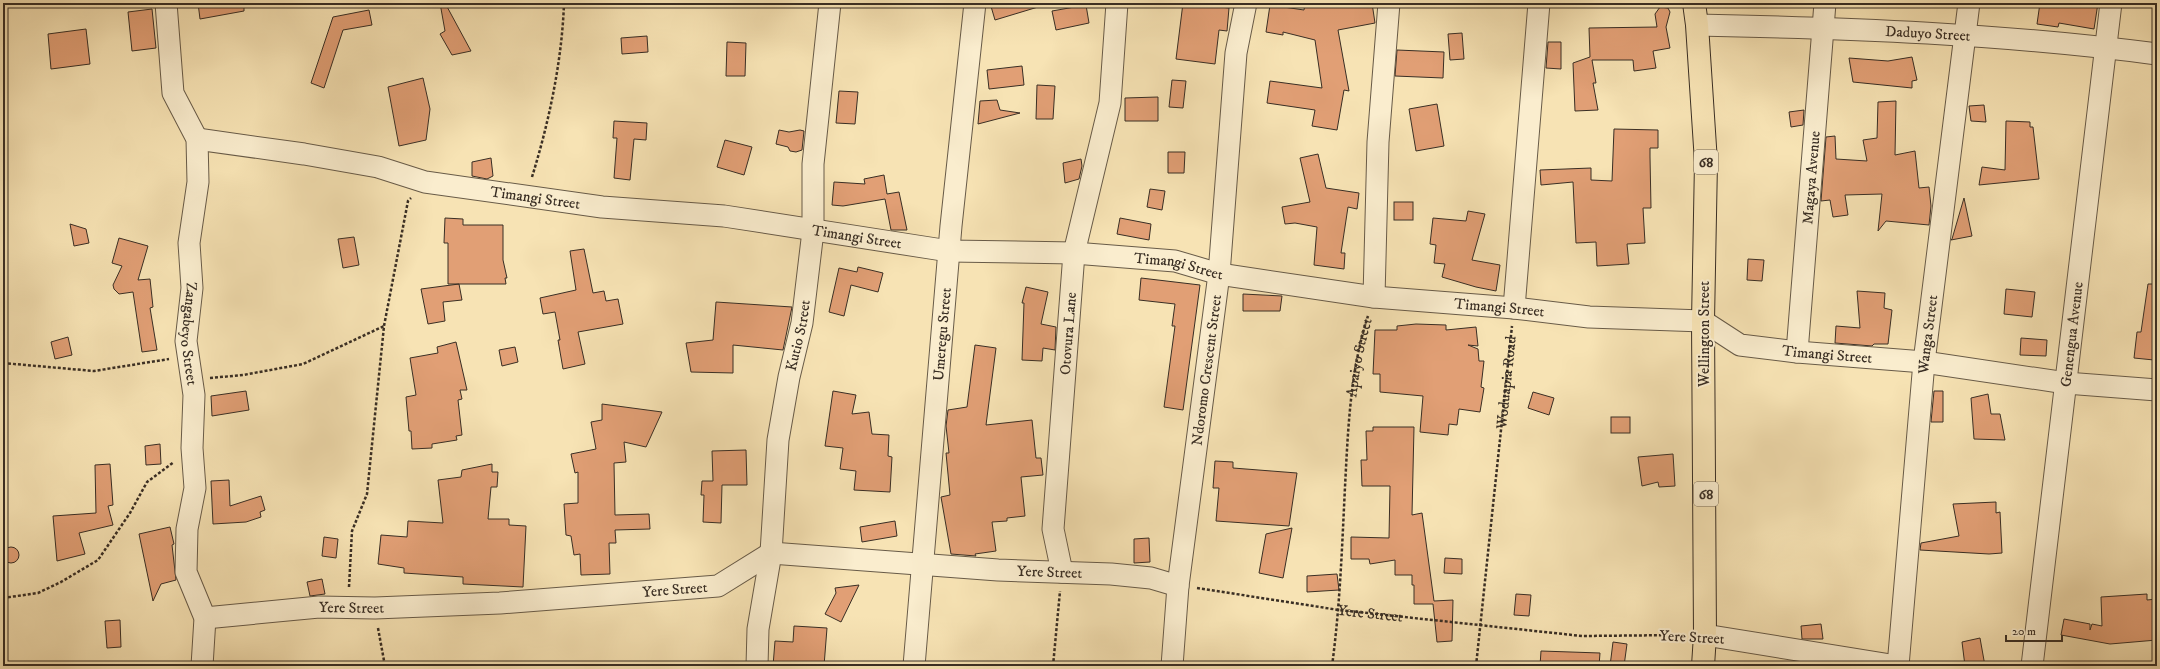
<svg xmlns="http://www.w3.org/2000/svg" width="2160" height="669" viewBox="0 0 2160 669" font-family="'IM FELL DW Pica',serif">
  <rect width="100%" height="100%" fill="#f7e3b4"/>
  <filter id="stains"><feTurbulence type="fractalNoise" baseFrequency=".005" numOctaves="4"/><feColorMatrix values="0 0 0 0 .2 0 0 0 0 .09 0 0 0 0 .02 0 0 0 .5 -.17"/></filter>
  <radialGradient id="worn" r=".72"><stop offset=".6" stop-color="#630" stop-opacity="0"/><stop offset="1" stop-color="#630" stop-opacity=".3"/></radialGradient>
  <g fill="#e19f75" stroke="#392e24">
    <polygon points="198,3 244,3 244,11 200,19"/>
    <polygon points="440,3 445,3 471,51 452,55 440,34 445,31"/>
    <polygon points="990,3 1038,3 1038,7 995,20"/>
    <polygon points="1183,3 1229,8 1227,31 1219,30 1215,64 1176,59"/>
    <polygon points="1305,3 1372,3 1375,23 1338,30 1349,91 1344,90 1337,130 1312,126 1315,110 1267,103 1270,81 1322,88 1315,40 1283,32 1283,35 1266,32 1270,5 1304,10"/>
    <polygon points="2040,3 2098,3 2094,29 2059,23 2058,27 2037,24"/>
    <polygon points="1086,5 1089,23 1056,30 1052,11"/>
    <polygon points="1660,7 1668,8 1670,12 1666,27 1670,48 1653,51 1656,68 1634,71 1633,60 1592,60 1596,83 1593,83 1598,110 1575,111 1573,63 1590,57 1589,28 1657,27 1655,14"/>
    <polygon points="152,9 156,48 132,51 128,12"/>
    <polygon points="369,10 372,25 343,30 324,88 311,83 333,17"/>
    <polygon points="86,29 90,64 51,69 48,34"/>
    <polygon points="1462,33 1464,59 1450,60 1448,34"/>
    <polygon points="647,36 648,52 622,54 621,38"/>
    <polygon points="727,42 746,43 745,76 726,76"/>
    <polygon points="1548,42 1561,42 1561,69 1546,68"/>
    <polygon points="1397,50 1444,52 1443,78 1395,76"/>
    <polygon points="1912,57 1917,80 1912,81 1912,88 1853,82 1849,58 1888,61"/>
    <polygon points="1022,66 1024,85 989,89 987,70"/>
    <polygon points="423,78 430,109 426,140 399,146 388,87"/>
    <polygon points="1172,80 1186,81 1183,108 1169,107"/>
    <polygon points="1037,85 1055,86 1053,119 1036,119"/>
    <polygon points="839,91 858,92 855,124 836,123"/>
    <polygon points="1158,97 1158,121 1125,121 1125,98"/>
    <polygon points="997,100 1000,110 1020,113 978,124 980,101"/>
    <polygon points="1896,101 1895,155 1915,151 1919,188 1929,187 1931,206 1929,225 1886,221 1878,231 1882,194 1845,195 1848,215 1833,217 1830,200 1821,201 1826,137 1835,136 1836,159 1867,161 1863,140 1877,138 1878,102"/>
    <polygon points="1437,104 1444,146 1416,151 1409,109"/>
    <polygon points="1984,105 1986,122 1971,121 1969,106"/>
    <polygon points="1804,110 1803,125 1791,127 1789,112"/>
    <polygon points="614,121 647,123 646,140 634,139 630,180 614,178 617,138 613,138"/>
    <polygon points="2006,121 2030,122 2030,127 2033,127 2039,179 1979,185 1982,167 2005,170"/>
    <polygon points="1614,129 1658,130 1658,148 1650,148 1650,157 1651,208 1643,208 1645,243 1627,244 1629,264 1597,266 1596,242 1576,243 1573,182 1541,185 1540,170 1591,168 1591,180 1612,181"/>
    <polygon points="779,130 789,132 800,130 804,131 802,150 796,152 790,151 788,147 776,144"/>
    <polygon points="725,140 752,147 744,175 717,167"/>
    <polygon points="1168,152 1185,152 1184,173 1168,173"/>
    <polygon points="1318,154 1326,188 1359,193 1357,209 1348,207 1341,253 1345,253 1344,269 1314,265 1317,227 1295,223 1285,224 1282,207 1310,202 1300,158"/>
    <polygon points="491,158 493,176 487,179 472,176 472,162"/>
    <polygon points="1081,159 1082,166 1079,179 1065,183 1063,163"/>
    <polygon points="884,175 887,194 899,192 907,230 891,230 885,199 843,206 832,205 834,182 865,184 864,179"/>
    <polygon points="1150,189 1165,191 1162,210 1147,207"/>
    <polygon points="1964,198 1972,236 1951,240 1952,239"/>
    <rect x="1394" y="202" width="19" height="18"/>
    <polygon points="1468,211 1485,214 1472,260 1500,265 1496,291 1476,287 1442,277 1445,264 1434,263 1436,245 1430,244 1433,218 1466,221"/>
    <polygon points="445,218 463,219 463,225 503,225 503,260 507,278 505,278 506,284 459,284 462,300 443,302 445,321 428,324 421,289 459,284 448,284 448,243 444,243"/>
    <polygon points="1120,218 1151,224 1149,240 1117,234"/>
    <polygon points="70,224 86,229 89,243 74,246"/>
    <polygon points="354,237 359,265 343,268 338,239"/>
    <polygon points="119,238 148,246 138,280 150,279 153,307 150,308 157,350 142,352 133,292 119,294 114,289 113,285 122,266 112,263"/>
    <polygon points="584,249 593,293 604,291 606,301 618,299 623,324 578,332 585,364 563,369 558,340 560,340 555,312 543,314 540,298 576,290 570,251"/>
    <polygon points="1748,259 1764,260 1762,281 1747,280"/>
    <polygon points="858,267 883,273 878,292 851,285 844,316 829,312 839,268 857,272"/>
    <polygon points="1141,278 1200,285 1183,410 1164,407 1175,326 1172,326 1175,304 1139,300"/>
    <polygon points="2148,284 2157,284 2157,335 2154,360 2134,358 2137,332 2141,332"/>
    <polygon points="1026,287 1048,292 1041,324 1056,327 1055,350 1043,348 1042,361 1022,360 1024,303 1022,303"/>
    <polygon points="2006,289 2035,292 2032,317 2004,314"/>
    <polygon points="1857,291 1885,293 1884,308 1892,310 1888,344 1874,344 1872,346 1835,343 1836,326 1860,328"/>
    <polygon points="1243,294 1282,296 1280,311 1243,311"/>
    <polygon points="716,302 792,307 783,350 733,345 733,373 691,372 686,343 713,340"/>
    <polygon points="1416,324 1446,325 1446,330 1476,327 1478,346 1468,345 1478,349 1479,361 1484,361 1481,387 1484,388 1480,412 1459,409 1457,425 1449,424 1448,435 1420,432 1423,396 1380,392 1380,374 1373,374 1375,330 1397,330 1397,326"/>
    <polygon points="68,337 72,355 55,359 51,342"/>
    <polygon points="2021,338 2047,340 2046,356 2020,355"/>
    <polygon points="456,342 467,390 460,390 462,399 458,400 462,435 456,436 457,440 432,444 432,448 412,449 411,431 409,431 406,397 416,395 410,358 438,353 437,347"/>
    <polygon points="975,345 996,348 986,425 1032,420 1036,458 1041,458 1043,475 1021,477 1025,516 1007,518 1007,521 992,522 996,551 975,554 976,556 951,554 941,497 950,495 946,453 949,453 946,426 948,410 967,407"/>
    <polygon points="515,347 518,362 502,366 499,350"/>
    <polygon points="246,391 249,410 212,416 211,396"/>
    <polygon points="833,391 856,395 852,414 869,412 872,434 889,435 888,456 892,457 890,492 854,490 856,471 840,469 843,448 825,446"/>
    <polygon points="1934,391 1943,391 1943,422 1931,422"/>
    <polygon points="1533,392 1554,398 1549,415 1528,408"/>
    <polygon points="1988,394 1991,414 2000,414 2005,440 1974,439 1971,398"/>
    <polygon points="602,404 662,412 646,447 624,442 626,462 614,463 615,515 649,514 650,529 615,530 616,543 609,543 610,574 581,575 580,554 574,555 571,536 566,535 564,504 578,503 578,472 575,473 571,454 596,449 591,422 602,420"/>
    <rect x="1611" y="417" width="19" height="16"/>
    <polygon points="1373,427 1414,427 1412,515 1422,513 1434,601 1453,600 1452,641 1437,642 1433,604 1414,604 1414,585 1412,585 1412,575 1395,575 1395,560 1370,564 1369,559 1351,559 1351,537 1389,538 1390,486 1362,486 1361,460 1367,460 1366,431 1373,431"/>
    <polygon points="160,444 161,464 146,465 145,446"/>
    <polygon points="746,450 747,485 722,485 721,523 703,522 704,495 701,495 702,481 713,481 712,451"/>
    <polygon points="1673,454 1675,486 1659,487 1658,482 1642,486 1638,457"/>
    <polygon points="1215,461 1233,462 1233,468 1297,473 1289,526 1216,521 1219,488 1213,488"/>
    <polygon points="110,464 113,505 108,506 113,525 79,533 85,554 57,561 53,516 96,513 95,465"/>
    <polygon points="492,464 492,472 498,472 497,487 491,487 488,519 509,519 509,525 526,526 523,587 463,584 463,577 404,573 404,568 378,564 381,535 407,537 408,521 443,523 438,480 461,477 462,470"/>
    <polygon points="229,480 230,506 261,496 265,510 260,512 261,517 246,522 213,524 211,481"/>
    <polygon points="1996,502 1996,513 2000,512 2002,553 1989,554 1920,550 1921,543 1959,536 1953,504"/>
    <polygon points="895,521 897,536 862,542 860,527"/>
    <polygon points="170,527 174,544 172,545 176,580 161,584 153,601 139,534"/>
    <polygon points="1292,528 1283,578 1259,573 1266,534"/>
    <polygon points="324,537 338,539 336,558 322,556"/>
    <polygon points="1149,538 1150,562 1134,563 1134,539"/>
    <circle cx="11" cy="555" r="8"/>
    <polygon points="1445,558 1462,559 1462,574 1444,573"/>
    <polygon points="1337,574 1339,590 1307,592 1307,576"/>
    <polygon points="322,579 325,594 310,596 307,582"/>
    <polygon points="859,585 841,622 825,614 836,593 835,588"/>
    <polygon points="1516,594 1531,595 1529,616 1514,615"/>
    <polygon points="2147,594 2147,600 2157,599 2157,640 2110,644 2061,635 2064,619 2090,624 2090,630 2092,624 2102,626 2101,597"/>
    <polygon points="120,620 121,647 107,648 105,621"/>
    <polygon points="1821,624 1823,639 1802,639 1801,626"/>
    <polygon points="794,626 827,628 824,666 773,666 775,641 793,642"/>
    <polygon points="1980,638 1985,666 1965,666 1962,642"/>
    <polygon points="1613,642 1627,644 1624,666 1610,666"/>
    <polygon points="1541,651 1600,653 1599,666 1540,666"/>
  </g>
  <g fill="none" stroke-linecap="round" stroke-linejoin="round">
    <g stroke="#685b48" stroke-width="23">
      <g id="street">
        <path id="s4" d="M166,3L173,93L197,139L198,182L189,243L192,288L186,341L194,395L192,448L195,488L187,529L186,572L205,618L202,666"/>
        <path id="s5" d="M1697,25C1851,28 2005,34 2157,54"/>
        <path id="s6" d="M197,139L304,154L378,167L425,182L602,207L724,216L949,251L1074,253L1175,261L1219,274L1374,297L1514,308L1589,317L1703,321L1740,345L1797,352L1924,362L2066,383L2157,390"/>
        <polyline points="1374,297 1378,142 1389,3"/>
        <polyline points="1514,308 1539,3"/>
        <path id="s7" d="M1797,352L1825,3"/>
        <path id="s8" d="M1062,572L1053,529L1074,253L1110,103L1117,3"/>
        <path id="s9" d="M205,618L319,607L375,608L500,603L718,586L771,553L998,570L1111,574L1151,578L1178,586"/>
        <polyline points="1705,635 1897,666"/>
        <path id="s10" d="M757,666L758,629L771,553L778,440L789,377L802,323L813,231V164L830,3"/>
        <path id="s11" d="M914,666L951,226L975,3"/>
        <path id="s12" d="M1172,666L1178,586L1219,274L1236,53L1246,3"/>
        <path id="s13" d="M1898,666L1924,362L1969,3"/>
        <path id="s14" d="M2032,666L2111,3"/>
      </g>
    </g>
    <g stroke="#392e24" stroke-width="24">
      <polyline id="primary" points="1694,3 1697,25 1706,162 1703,321 1705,635 1703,666"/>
    </g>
    <g stroke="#392e24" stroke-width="2.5" stroke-dasharray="3 2" stroke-linecap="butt">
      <path d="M532,177C549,122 562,61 564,3"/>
      <polyline points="3,363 94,371 169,359"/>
      <polyline points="210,378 243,375 303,364 384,326"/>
      <polyline points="349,587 352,531 367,494 384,326 408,201 411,198"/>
      <path id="s1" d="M1197,588L1339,610L1582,636L1685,635"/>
      <polyline points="3,598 38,593 61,582 98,560 130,513 147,482 174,462"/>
      <polyline points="378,628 385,666"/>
      <polyline points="1053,666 1060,591"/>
      <path id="s2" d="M1332,666C1340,607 1342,547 1345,487C1348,430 1350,371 1368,316"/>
      <path id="s3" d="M1476,666L1512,326"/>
    </g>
    <use href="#street" stroke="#faedce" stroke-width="21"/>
    <use href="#primary" stroke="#f7e3b4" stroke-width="22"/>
  </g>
  <g text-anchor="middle" stroke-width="4" stroke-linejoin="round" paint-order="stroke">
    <g fill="#faedce" stroke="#736757" stroke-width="1">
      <rect x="1694" y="150" width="24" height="24" rx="3"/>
      <rect x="1694" y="482" width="24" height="24" rx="3"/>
    </g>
    <g font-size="14" font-weight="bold" fill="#392e24">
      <text x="1706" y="167">68</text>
      <text x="1706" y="499">68</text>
    </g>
    <g font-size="15" fill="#392e24" stroke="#faedce">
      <text dy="5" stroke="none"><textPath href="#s5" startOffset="231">Daduyo Street</textPath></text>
      <text dy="5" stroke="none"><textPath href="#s7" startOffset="175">Magaya Avenue</textPath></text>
      <text dy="5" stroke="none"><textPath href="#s6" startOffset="344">Timangi Street</textPath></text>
      <text dy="5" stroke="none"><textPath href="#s6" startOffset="668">Timangi Street</textPath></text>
      <text dy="5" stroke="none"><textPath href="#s6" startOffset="992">Timangi Street</textPath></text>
      <text dy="5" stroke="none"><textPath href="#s6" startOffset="1316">Timangi Street</textPath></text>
      <text dy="5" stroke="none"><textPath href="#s4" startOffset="338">Zangabeyo Street</textPath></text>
      <text dy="5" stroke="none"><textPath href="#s8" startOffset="240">Otovura Lane</textPath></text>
      <text dy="5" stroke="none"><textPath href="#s11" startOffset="333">Umeregu Street</textPath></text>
      <text transform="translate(1704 334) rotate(-90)" y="5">Wellington Street</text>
      <text dy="5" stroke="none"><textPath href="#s13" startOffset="333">Wanga Street</textPath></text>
      <text dy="5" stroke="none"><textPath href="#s14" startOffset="334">Genengua Avenue</textPath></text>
      <text dy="5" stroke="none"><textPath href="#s10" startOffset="334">Kutio Street</textPath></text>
      <text dy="5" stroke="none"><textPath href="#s6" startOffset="1652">Timangi Street</textPath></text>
      <text dy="5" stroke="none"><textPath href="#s2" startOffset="310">Apaiyo Street</textPath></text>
      <text dy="5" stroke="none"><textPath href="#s12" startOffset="298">Ndoromo Crescent Street</textPath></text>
      <text dy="5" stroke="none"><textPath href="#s3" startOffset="285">Woduapia Road</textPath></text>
      <text dy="5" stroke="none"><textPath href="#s9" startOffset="856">Yere Street</textPath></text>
      <text dy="5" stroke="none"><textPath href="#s9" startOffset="471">Yere Street</textPath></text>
      <text dy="5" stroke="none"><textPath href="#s9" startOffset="147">Yere Street</textPath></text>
      <text dy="5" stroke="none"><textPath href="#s1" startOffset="175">Yere Street</textPath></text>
      <text transform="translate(1692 637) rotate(3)" y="5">Yere Street</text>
    </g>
  </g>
  <rect width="2160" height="669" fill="none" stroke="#f7e3b4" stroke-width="16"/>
  <rect x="4" y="4" width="2152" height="661" fill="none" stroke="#392e24" stroke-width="2"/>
  <rect x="8" y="8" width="2144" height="653" fill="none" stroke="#392e24"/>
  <path d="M2006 635v6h56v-6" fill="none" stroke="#392e24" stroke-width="2"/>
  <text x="2012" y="635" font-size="12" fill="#392e24" stroke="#faedce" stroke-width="3" paint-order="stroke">20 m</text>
  <rect width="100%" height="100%" filter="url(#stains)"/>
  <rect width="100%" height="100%" fill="url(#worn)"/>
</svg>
